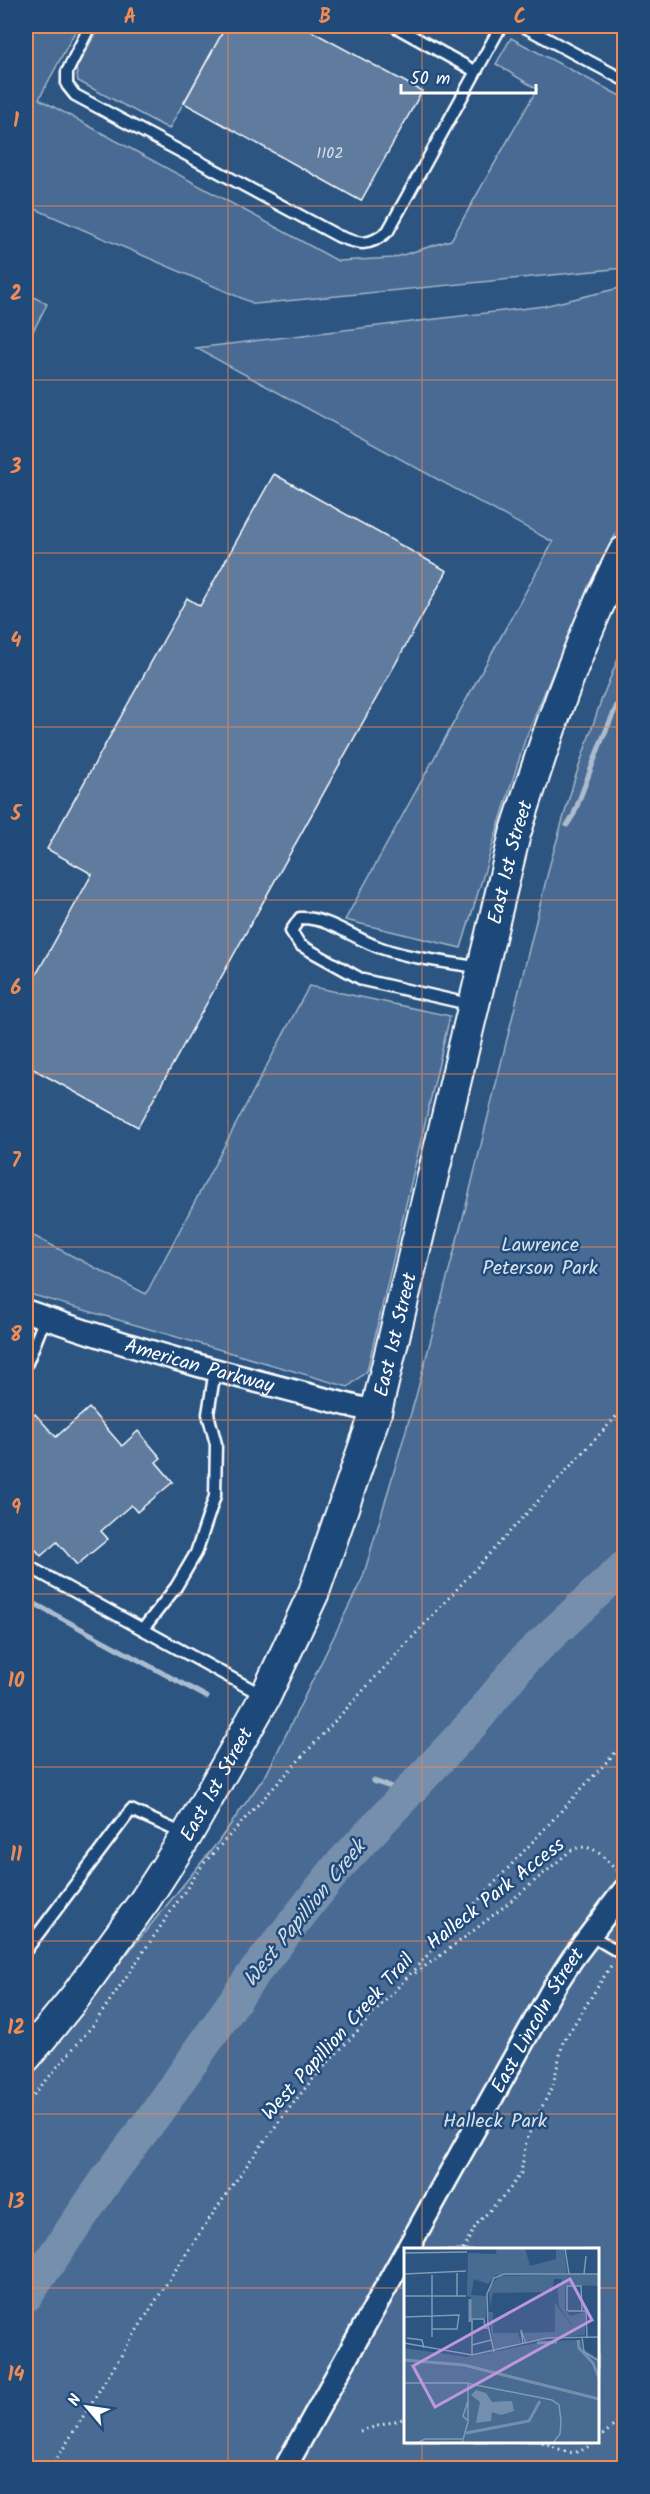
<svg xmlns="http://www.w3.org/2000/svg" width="650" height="2494" viewBox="0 0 650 2494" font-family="Kalam,sans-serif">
  <rect width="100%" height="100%" fill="#2c5582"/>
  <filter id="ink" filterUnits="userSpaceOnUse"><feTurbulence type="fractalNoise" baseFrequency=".0167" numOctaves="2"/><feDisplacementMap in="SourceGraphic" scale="12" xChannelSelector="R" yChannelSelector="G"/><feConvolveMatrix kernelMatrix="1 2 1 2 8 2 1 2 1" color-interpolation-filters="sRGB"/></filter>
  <g filter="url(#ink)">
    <g fill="#486b92" stroke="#a4b5c8" stroke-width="1.5" fill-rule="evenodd">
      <polygon points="26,26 78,26 39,99 338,261 393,258 451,240 537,89 496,64 511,38 624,98 624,268 255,304 26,205"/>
      <polygon points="100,26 226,26 169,129 78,81 76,68"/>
      <polygon points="624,287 624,518 588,587 525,740 461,948 345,920 553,542 196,348 544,306"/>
      <polygon points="26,293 47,304 26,345"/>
      <path d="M624,644V2468H26V2078L218,1842L267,1773L363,1577L416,1396L466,1206L550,864L574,781L602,698ZM406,2250H598V2442H406Z"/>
      <polygon points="309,986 450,1016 367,1371 348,1387 26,1293 26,1232 146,1294"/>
    </g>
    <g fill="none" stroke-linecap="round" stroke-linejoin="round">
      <g stroke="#acbcce" stroke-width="5">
        <polyline points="567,825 574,814 601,742 624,689"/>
        <polyline points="26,1599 207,1697"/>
        <polyline points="373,1781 407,1792"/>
      </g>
      <polyline stroke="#748fad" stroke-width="33" points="26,2296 109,2176 157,2112 251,1977 337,1868 474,1722 524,1660 624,1567"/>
    </g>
    <g fill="#5e7c9f" stroke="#fff" stroke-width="1.5">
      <polygon points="226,26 302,26 422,91 361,201 184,103"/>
      <polygon points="274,474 447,571 138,1127 26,1065 26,993 92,874 47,849 187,598 200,606"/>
      <polygon points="89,1408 122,1446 138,1431 161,1458 156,1462 173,1482 137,1512 131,1505 101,1531 108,1539 77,1565 57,1542 41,1556 26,1538 34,1528 26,1518 26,1422 35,1414 56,1437"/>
    </g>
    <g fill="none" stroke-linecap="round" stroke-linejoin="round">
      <g stroke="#fff" stroke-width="15">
        <g id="service">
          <path d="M90,26L67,72V85L75,95L338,236C360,245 369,247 388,231L501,26"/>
          <polyline points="394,26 475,71"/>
          <polyline points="523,26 624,80"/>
          <path d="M473,1005L363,980L300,945L291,931L300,918C329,917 354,939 381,948C413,959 447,962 481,968"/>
          <polyline points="26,1362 27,1363 45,1318"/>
          <polyline points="26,1565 262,1695"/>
          <polyline points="143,1629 176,1587 196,1553 215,1496 216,1444 208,1414 215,1370"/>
          <polyline points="590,1935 624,1955"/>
          <polyline points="26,1950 131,1810 186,1835"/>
        </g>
      </g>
      <g stroke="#fff" stroke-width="26">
        <g id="minor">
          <path id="s1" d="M26,1311C140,1352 258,1382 376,1412"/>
          <path id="s2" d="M407,2250L552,1990L572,1959L624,1890"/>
          <polyline points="285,2468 406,2251"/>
        </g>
      </g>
      <g stroke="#fff" stroke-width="34">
        <g id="secondary">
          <path id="s3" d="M26,2057L75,1997L145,1900L187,1835L265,1697L314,1592L376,1412L515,834C546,738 578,641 624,552"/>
        </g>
      </g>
      <g stroke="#fff" stroke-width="3" stroke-dasharray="1.5 4.5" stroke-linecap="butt">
        <path d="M415,1973C470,1936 520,1894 570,1851C593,1839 603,1858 619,1873"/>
        <polyline points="26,2104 94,2024 204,1863 624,1408"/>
        <polyline points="463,2250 476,2225 509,2190 521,2173 526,2142 532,2127 553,2085 563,2042 612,1964"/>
        <polyline points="360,2431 406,2418"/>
        <polyline points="598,2439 624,2417"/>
        <path d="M542,2442C567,2451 572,2460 594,2442"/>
        <path d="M51,2468C133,2337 213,2202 311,2081L624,1743"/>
      </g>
      <use href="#service" stroke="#1f4a7a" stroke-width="10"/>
      <use href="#minor" stroke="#1f4a7a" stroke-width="21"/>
      <use href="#secondary" stroke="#1f4a7a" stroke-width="30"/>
    </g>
  </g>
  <path fill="none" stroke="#ef8b55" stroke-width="1.5" stroke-opacity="0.55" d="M228,26V2468M422,26V2250M26,206H624M26,380H624M26,553H624M26,727H624M26,900H624M26,1074H624M26,1247H624M26,1420H624M26,1594H624M26,1767H624M26,1941H624M26,2114H624M26,2288H406M598,2288H624M422,2442V2468"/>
  <g text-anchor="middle" stroke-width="5" stroke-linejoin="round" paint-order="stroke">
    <g font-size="16" fill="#d7dee7">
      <text x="330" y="158">1102</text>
    </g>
    <g font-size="20" fill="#fff" stroke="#1f4a7a">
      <text dy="7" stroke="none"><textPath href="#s3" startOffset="1305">East 1st Street</textPath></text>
      <text dy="7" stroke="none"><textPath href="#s3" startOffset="819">East 1st Street</textPath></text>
      <text dy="7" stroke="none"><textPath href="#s1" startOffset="182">American Parkway</textPath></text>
      <text dy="7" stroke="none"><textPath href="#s3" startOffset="333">East 1st Street</textPath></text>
      <text transform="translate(495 1893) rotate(-38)" y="7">Halleck Park Access</text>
      <text dy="7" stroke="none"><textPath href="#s2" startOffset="264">East Lincoln Street</textPath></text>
      <text transform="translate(337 2036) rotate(-48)" y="7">West Papillion Creek Trail</text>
    </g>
    <g font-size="20" fill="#dae1e9" stroke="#1f4a7a">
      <text x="540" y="1251">Lawrence<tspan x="540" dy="23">Peterson Park</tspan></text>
      <text x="495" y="2127">Halleck Park</text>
    </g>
    <g font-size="21" font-style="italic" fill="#d5dde6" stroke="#1f4a7a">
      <text transform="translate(304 1913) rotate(-51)" y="7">West Papillion Creek</text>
    </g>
  </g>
  <g transform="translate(404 2248)">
    <rect width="195" height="195" fill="#2c5582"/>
    <path d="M93,0H121L126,18L152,11V0H160L163,25L92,27L84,36L70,31L67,47L82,48V70H67V49L63,48L64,5L92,6ZM195,26V38L161,37V61L166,68L181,64V87L122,93L120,85L151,84V55L172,83L155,58L153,35L157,36L158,31H150L148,44L89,45L86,59L85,40L95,28ZM84,64H89V85H114L117,95L90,101ZM177,92L178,100L195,111V195H0V100L63,109L143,93Z" fill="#486b92"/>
    <path d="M72,142L82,145L88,154L108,153L110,163L97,167L88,164L87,173L72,175L76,154L67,147Z" fill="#748fad"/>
    <path fill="none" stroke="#748fad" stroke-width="3" d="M66,51V74M174,92L175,100L189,115L195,130M133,95L153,94M0,112L60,117L195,151M62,185L125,173L136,153"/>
    <path fill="none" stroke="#8099b4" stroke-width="1.5" d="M161,0L165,26M0,5L63,4M53,23V48M0,26L62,23M180,26L182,8M0,48H62M178,63L177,38H163V62L165,63H182L183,89M0,69L55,67L53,81H28M28,89V27M178,89L180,104L195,113M3,90L18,92L20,100M0,95L68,107L143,90L195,89M119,96L117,82L122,95M68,97L87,92M90,104L84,77L83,46L90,30L100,26H195M68,107V71H80L81,80H84M0,135H62L148,152L155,157L157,173L156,186L149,195M64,173L59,168L64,153M13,195L21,191H58M58,195L64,174V135"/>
    <path fill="#bd96df" fill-opacity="0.15" stroke="#bd96df" stroke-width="3" d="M166,31L188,72L31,159L9,118Z"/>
    <rect width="195" height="195" fill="none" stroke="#fff" stroke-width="3"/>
  </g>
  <rect width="650" height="2494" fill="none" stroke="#1f4a7a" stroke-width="66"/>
  <g transform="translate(87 2407) rotate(299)" stroke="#1f4a7a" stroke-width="4.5" paint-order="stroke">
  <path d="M0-4.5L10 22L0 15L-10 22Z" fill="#ffffff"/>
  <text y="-9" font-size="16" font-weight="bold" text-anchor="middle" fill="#ffffff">N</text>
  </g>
  <path d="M401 84v9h135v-9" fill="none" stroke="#ffffff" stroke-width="3"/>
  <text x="410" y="84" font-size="18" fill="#ffffff" stroke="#1f4a7a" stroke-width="4.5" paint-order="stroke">50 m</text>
  <rect x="33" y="33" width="584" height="2428" fill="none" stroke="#ef8b55" stroke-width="2"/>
  <g font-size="20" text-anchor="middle" font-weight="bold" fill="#ef8b55">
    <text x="130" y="23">A</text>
    <text x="325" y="23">B</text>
    <text x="520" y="23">C</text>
    <text x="16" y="127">1</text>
    <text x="16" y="300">2</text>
    <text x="16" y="473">3</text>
    <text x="16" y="647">4</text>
    <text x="16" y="820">5</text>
    <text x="16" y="994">6</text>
    <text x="16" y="1167">7</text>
    <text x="16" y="1341">8</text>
    <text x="16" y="1514">9</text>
    <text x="16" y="1687">10</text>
    <text x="16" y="1861">11</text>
    <text x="16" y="2034">12</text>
    <text x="16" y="2208">13</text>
    <text x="16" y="2381">14</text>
  </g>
</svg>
